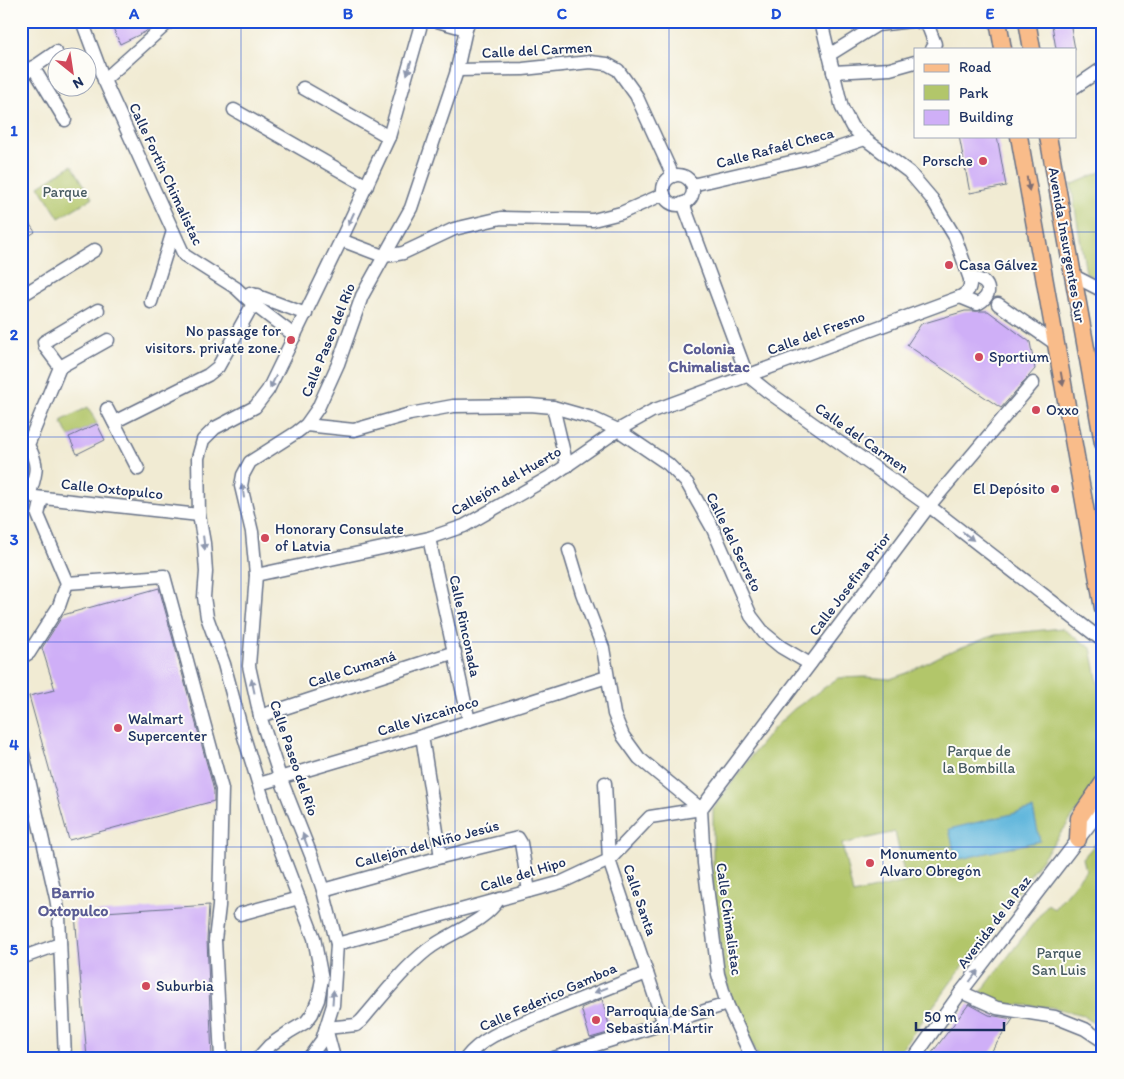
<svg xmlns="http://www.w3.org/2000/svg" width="1124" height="1079" viewBox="0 0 1124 1079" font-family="Itim,sans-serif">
  <rect width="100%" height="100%" fill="#fdfcf7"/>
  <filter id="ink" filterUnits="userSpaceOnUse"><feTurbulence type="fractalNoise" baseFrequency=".02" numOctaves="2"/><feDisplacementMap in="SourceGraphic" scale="10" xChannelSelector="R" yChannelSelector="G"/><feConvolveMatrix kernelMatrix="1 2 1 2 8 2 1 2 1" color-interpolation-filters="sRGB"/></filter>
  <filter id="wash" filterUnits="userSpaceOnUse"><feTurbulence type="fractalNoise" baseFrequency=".0096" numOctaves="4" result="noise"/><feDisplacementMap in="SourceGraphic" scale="20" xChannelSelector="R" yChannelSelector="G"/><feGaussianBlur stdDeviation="1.12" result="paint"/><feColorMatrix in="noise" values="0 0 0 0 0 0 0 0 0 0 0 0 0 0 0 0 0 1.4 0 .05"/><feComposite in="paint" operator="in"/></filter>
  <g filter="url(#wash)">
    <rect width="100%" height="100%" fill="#f1ebd3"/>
    <g fill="#b2c66a" stroke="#667a64" fill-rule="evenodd">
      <polygon points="72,165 92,198 59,218 39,186"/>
      <polygon points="1103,171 1103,283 1086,273 1071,185"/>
      <polygon points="88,407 97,424 69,437 61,421"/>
      <path d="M1062,628L1091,648L1103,708V776L895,1058H759L736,1010L729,991L724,970L713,884V809L752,755L774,728L794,709L838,678L866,677L890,679L907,673L946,653L995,635ZM895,832L906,882L853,894L842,844Z"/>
      <polygon points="1103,835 1103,1031 1083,1015 1050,1007 1005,1004 981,992 1048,904 1054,909 1086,870 1083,858"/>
    </g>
    <polygon fill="#5fb6dc" stroke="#3d729d" points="1033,809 1040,841 956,860 949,829"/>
    <g id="blocks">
      <g fill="#cfaff7">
        <polygon points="110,21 158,21 145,32 120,44"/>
        <polygon points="1070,22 1075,49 1056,49 1052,25"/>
        <polygon points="959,136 997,136 1006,186 970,193"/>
        <polygon points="21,211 35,232 21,241"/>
        <polygon points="965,311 988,311 1030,342 1035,369 1001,408 907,345 921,324"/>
        <polygon points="97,424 105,440 77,454 69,437"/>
        <polygon points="159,588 211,779 214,791 214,801 69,840 29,696 55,690 42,648 63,615"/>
        <polygon points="209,905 207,940 212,1058 87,1058 75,914"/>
        <polygon points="602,999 611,1032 590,1038 581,1008"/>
        <polygon points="969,1004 989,1015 1013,1019 987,1058 970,1058 961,1052 958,1058 928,1058"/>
      </g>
    </g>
  </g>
  <g filter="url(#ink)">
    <use href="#blocks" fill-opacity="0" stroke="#667187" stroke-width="1"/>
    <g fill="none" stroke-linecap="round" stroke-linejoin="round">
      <g stroke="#667187" stroke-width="15">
        <g id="minor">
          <polyline points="82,21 104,80 184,255 236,288 253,304 295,336"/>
          <polyline points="437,21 466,29"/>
          <polyline points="917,21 928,26 935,44 932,49"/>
          <polyline points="829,55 877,25 911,21"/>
          <polyline points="33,67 65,120"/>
          <polyline points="457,70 523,69 590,62 607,64 618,70 636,95 673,176"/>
          <polyline points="833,72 890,69 915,62"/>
          <polyline points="21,76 56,52"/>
          <polyline points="104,80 170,21"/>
          <polyline points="1075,87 1103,68"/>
          <polyline points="303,88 389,137"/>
          <polyline points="234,110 367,186"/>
          <circle cx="678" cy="190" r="15"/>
          <polyline points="692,185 808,158 865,139"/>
          <polyline points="683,203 747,375 767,391 929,506 1103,641"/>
          <polyline points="341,240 383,256 392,255 403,253 454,229 501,218 593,220 621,213 664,194"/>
          <polyline points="1072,275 1103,291"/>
          <polyline points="250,293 306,314"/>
          <polyline points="21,296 95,250"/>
          <path d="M960,297L977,304C995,296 990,277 970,279"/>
          <polyline points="151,302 173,231"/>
          <polyline points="998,304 1056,344"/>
          <polyline points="60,367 108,340"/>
          <polyline points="553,407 567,466"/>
          <polyline points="107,409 138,469"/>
          <polyline points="114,422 208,375 218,367 258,295"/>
          <polyline points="306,425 354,430 410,414 453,406 530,405 553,407 592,418 618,430 668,464 687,483 713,529 751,616 764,633 781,647 810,664"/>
          <path d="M29,496C36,473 40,467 28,445L60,367L45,347L44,342L98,310"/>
          <polyline points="35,497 199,515"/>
          <polyline points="429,538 469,721"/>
          <polyline points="569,550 582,593 603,648 614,714 623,736 639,758 701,809"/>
          <path d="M256,575L429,538L464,526L553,475L618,430L652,411L960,297C968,292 971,289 970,279L955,237L932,199L909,172L865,139L852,127L842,108L821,21"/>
          <polyline points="67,583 164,576 222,789 219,906 215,940 221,1058"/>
          <polyline points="21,658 29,653 59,606 67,583 38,515 42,498"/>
          <polyline points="260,716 455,652"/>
          <polyline points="422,736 441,857"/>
          <polyline points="21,745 56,898 59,916 65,1058"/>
          <polyline points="605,783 609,860 664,1024"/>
          <polyline points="259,784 422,736 607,677"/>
          <polyline points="701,809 929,506 1033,383"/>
          <polyline points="701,809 704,863 718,974 727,1004 752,1058"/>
          <polyline points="323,890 441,857 518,838 521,843 529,891"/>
          <polyline points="240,914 299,898"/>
          <polyline points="337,944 562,882 609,860 650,817 701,809"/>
          <polyline points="21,958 60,944"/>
          <polyline points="961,992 997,1008 1055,1017 1085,1029 1103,1041"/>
          <path d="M326,1028L356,1025L361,1021C382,997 402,970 427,950C450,932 483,924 499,899"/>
          <polyline points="326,1028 334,1058"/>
          <polyline points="258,1058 269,1046 289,1032 306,1022 312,1014 318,1000 322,979 314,938 271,825 241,727 224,664 207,617 204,597 206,572 204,543 199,515 198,458 203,440 215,428 255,407 268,390 341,240 389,137 422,21"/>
          <polyline points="309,1058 322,1040 333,1005 337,944 323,890 313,860 280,777 260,716 249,666 256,575 252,532 241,486 243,475 250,462 297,432 306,425 318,408 338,364 362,296 411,208 456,74 466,29 469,21"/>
          <path d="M466,1058C484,1035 513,1027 539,1016C575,1001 611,987 647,973"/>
          <polyline points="554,1058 727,1004"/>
          <polyline points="914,1058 961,992 1103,807"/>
        </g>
      </g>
      <g stroke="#667187" stroke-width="19">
        <g id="major">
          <polyline points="998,21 1003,49"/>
          <polyline points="1027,21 1032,49"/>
          <polyline points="1019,136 1103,608"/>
          <polyline points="1048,136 1103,443"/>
          <polyline points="1078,839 1079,818 1103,783"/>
        </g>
      </g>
      <use href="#minor" stroke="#fff" stroke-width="12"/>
      <use href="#major" stroke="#f9bc8a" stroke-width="16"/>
    </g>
    <defs><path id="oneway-solid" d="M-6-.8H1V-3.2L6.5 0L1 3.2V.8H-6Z" transform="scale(1.25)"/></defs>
    <g fill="#8d97ae">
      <use href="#oneway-solid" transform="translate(409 68) rotate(107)"/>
      <use href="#oneway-solid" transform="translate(351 219) rotate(115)"/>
      <use href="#oneway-solid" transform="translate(273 382) rotate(116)"/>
      <use href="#oneway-solid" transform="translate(243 491) rotate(-98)"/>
      <use href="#oneway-solid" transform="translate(968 536) rotate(38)"/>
      <use href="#oneway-solid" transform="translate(204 543) rotate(83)"/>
      <use href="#oneway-solid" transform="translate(253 686) rotate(-102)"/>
      <use href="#oneway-solid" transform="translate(305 840) rotate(-111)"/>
      <use href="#oneway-solid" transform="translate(974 976) rotate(-53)"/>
      <use href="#oneway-solid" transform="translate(601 990) rotate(159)"/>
      <use href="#oneway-solid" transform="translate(333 997) rotate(-86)"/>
    </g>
    <g fill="#7f6e72">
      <use href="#oneway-solid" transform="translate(1028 184) rotate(80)"/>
      <use href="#oneway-solid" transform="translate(1062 379) rotate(80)"/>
    </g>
  </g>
  <path fill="none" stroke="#1d4ed8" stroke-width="1" stroke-opacity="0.55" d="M241,21V1058M455,21V1058M669,21V1058M883,21V1058M21,232H1103M21,437H1103M21,642H1103M21,847H1103"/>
  <g fill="#d1495b" stroke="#fdfcf7" stroke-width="2">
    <circle cx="983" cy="161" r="5"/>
    <circle cx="949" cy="265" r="5"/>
    <circle cx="291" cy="340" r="5"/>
    <circle cx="979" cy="357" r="5"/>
    <circle cx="1036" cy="410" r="5"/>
    <circle cx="1055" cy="489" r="5"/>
    <circle cx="265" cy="538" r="5"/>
    <circle cx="118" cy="728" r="5"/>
    <circle cx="870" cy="863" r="5"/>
    <circle cx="146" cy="986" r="5"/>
    <circle cx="596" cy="1020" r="5"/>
  </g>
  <g text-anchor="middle" stroke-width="4" stroke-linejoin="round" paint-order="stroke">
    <g font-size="15" fill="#1b2f5e" stroke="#fdfcf7">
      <text transform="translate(537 50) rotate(-3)" y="5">Calle del Carmen</text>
      <text transform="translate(775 148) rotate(-15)" y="5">Calle Rafaél Checa</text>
      <text transform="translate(166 174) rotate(65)" y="5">Calle Fortín Chimalistac</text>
      <text transform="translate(1067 245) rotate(80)" y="5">Avenida Insurgentes Sur</text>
      <text transform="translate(816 333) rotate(-20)" y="5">Calle del Fresno</text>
      <text transform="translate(328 340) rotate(-68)" y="5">Calle Paseo del Río</text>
      <text transform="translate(862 438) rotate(35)" y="5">Calle del Carmen</text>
      <text transform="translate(506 481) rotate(-30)" y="5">Callejón del Huerto</text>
      <text transform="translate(112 489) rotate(6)" y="5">Calle Oxtopulco</text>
      <text transform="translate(734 542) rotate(64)" y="5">Calle del Secreto</text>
      <text transform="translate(850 584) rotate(-53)" y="5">Calle Josefina Prior</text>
      <text transform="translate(465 626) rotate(78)" y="5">Calle Rinconada</text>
      <text transform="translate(352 669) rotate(-18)" y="5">Calle Cumaná</text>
      <text transform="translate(428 716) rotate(-17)" y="5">Calle Vizcainoco</text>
      <text transform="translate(294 758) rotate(71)" y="5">Calle Paseo del Río</text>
      <text transform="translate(427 844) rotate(-15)" y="5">Callejón del Niño Jesús</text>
      <text transform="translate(523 874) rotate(-17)" y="5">Calle del Hipo</text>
      <text transform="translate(640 900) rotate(71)" y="5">Calle Santa</text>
      <text transform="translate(729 919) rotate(82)" y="5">Calle Chimalistac</text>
      <text transform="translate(994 922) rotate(-53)" y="5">Avenida de la Paz</text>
      <text transform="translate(548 997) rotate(-24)" y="5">Calle Federico Gamboa</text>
    </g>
    <g font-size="15" fill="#1b2f5e" stroke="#fdfcf7" text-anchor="start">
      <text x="973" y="166" text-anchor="end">Porsche</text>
      <text x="959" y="270">Casa Gálvez</text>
      <text x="281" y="336" text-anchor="end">No passage for<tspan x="281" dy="17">visitors. private zone.</tspan></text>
      <text x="989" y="362">Sportium</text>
      <text x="1046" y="415">Oxxo</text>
      <text x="1045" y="494" text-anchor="end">El Depósito</text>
      <text x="275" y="534">Honorary Consulate<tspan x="275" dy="17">of Latvia</tspan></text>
      <text x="128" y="724">Walmart<tspan x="128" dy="17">Supercenter</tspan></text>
      <text x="880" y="859">Monumento<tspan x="880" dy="17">Alvaro Obregón</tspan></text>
      <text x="156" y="991">Suburbia</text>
      <text x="606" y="1016">Parroquia de San<tspan x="606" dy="17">Sebastián Mártir</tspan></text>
    </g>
    <g font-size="15" fill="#485c62" stroke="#fdfcf7">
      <text x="65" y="197">Parque</text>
      <text x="979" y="756">Parque de<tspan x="979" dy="17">la Bombilla</tspan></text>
      <text x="1059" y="958">Parque<tspan x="1059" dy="17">San Luis</tspan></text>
    </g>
    <g font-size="16" font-weight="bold" fill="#5a5c94" stroke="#fdfcf7">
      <text x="709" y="354">Colonia<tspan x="709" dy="18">Chimalistac</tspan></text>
      <text x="73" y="898">Barrio<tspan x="73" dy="18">Oxtopulco</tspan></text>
    </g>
  </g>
  <rect width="1124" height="1079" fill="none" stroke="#fdfcf7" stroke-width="55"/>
  <rect x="914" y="48" width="162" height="90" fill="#fdfcf7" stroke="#a3aaba"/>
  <rect x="924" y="64" width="25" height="8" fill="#f9bc8a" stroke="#a3aaba"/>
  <text x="959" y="72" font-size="15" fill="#1b2f5e">Road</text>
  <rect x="924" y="85" width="25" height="15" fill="#b2c66a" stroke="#a3aaba"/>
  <text x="959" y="98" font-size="15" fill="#1b2f5e">Park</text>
  <rect x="924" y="110" width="25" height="15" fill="#cfaff7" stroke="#a3aaba"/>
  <text x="959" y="122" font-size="15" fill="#1b2f5e">Building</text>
  <g transform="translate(72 72) rotate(150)"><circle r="24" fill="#fdfcf7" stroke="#a3aaba"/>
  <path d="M0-4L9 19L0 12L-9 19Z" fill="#d1495b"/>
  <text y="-8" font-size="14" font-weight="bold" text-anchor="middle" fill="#1b2f5e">N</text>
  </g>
  <path d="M916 1022v8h88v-8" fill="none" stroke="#1b2f5e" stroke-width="2.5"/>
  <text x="924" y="1022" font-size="15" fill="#1b2f5e" stroke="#fdfcf7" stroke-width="4" paint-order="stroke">50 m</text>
  <rect x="28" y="28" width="1068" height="1024" fill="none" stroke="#1d4ed8" stroke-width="2"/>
  <g font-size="16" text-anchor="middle" font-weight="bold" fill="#1d4ed8">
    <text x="134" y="19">A</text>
    <text x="348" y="19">B</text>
    <text x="562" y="19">C</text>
    <text x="776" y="19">D</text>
    <text x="990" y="19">E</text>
    <text x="14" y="136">1</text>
    <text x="14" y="340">2</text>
    <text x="14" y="545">3</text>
    <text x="14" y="750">4</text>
    <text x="14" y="955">5</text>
  </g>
</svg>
